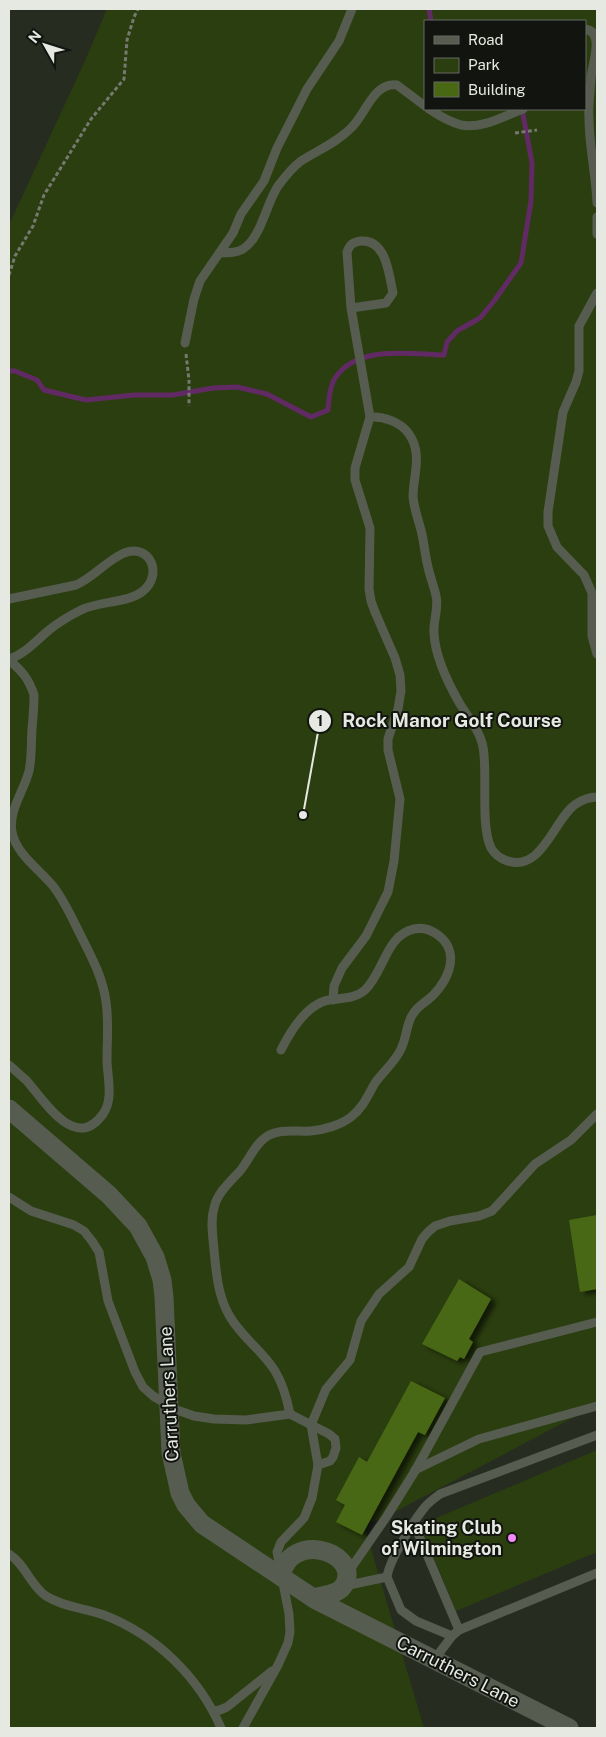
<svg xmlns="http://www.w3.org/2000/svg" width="606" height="1737" viewBox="0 0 606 1737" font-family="'Public Sans',sans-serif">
  <defs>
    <filter id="shadow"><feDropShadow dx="5.5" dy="3" stdDeviation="2.5" flood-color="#0009"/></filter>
  </defs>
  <rect width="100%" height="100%" fill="#272c21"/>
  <g fill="#2b3e0f" fill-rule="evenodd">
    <path d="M107,9H597V1405L387,1516L364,1525L424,1728H9V225L84,63ZM425,21H585V109H425Z"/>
    <polygon points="597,1450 597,1552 456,1611 420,1525"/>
  </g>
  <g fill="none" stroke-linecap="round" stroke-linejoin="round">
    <g stroke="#622a64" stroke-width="5">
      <polyline points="429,9 431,21"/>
      <path d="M9,371H15L37,380L44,390L86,400L134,395H173L213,388L237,387L267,394L311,417L328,410C329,397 330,382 339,373C362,346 412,354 444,355L447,342L457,331L480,318L494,301L521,263L531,201L532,163L522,109"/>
    </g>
  </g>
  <g fill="#486814" filter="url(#shadow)">
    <polygon points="597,1215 597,1289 580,1292 569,1220"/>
    <polygon points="459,1279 491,1299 469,1339 473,1342 464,1359 460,1357 457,1361 422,1344"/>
    <polygon points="411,1381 445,1398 425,1435 418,1432 362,1535 336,1522 345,1505 336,1500 359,1457 367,1462"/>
  </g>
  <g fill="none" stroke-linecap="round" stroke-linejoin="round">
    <g stroke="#757970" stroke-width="3" stroke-dasharray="4 2.5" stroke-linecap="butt">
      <polyline points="515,133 537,130"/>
      <polyline points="9,275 15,256 33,226 44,195 91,119 124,79 127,40 134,17 138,9"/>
      <polyline points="186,354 189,380 189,406"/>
    </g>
    <g stroke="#565c4f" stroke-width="9">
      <path d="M585,29C606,32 591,66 591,80C590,93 588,106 589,118C589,146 596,175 597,203"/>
      <path d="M429,109C438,115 450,122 461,125C482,129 504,116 523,109"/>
      <polyline points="597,217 597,234"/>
      <path d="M220,253C227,253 237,253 243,249C261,238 266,204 278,186C284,178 293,167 301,161C318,150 338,142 352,127C366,113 374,82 397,85L425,106"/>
      <polyline points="597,293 579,326 579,371 576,382 563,412 548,512 548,526 557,547 584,575 592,593 592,636 597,654"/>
      <polyline points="185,343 194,299 200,281 233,233 241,214 264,181 277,148 307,89 339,41 352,9"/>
      <path d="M370,417C383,416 401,422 409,434C423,454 413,476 413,497C414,508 418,519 421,530C424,542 425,555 428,567C430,577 434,586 436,596C439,608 433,621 434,633C435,656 449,685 460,704C468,717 480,731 483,747C488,774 480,825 491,848C494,853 500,858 505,860C542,875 554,818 576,804C582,800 590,797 597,797"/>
      <path d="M9,599L76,585C94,577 106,561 124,553C151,543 163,575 143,591C129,603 99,601 81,610C69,616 59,622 49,630C36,641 25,654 9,659"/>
      <path d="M9,660C22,671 29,679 34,695C34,707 33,718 32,729C31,743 32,757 29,771C24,791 8,811 12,832C16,854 40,870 53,886C64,900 71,916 79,932C90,954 103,977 106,1002C109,1021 107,1040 107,1059C107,1076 114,1099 103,1114C75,1153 44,1100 26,1080C20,1075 15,1070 9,1065"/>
      <path d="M333,1000L334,986L342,968L366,936L388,892L394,861L400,799L388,750V739L398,709L401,691L400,675L395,658L375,612L371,601L369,589L370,528L355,480V468L370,417L351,308L347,252C350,244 353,242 361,241C386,239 389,274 393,293L386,303L351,308"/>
      <path d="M281,1050C290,1032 307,1004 329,1000C342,998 355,999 365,990C384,972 386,935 414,929C423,927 431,930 438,935C464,954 445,988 425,1002C404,1017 410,1029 401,1049C395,1062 383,1072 375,1083C368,1095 363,1108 351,1117C341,1125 323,1130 311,1131C296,1132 279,1128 266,1137C255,1144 249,1160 240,1171C230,1182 217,1193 214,1208C210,1221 213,1237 214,1250C216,1272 218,1296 229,1315C241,1337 262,1350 275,1371C283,1384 287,1399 290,1414"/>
      <polyline points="9,1197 31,1211 74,1225 84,1231 92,1241 99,1252 108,1301 135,1372 143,1387 153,1396 177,1410 194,1416 214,1419 246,1420 290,1414 329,1434 335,1439 336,1448 333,1457 330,1461 318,1465"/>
      <polyline points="415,1470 479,1439 597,1406"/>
      <polyline points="414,1524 459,1630"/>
      <path d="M9,1554C25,1564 31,1586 46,1596C63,1607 85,1608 104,1615C156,1635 199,1677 221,1728"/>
      <polyline points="347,1574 387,1516 415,1471 480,1352 597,1322"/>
      <polyline points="387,1577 401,1610 416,1621 452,1636"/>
      <path d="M344,1586L387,1577C389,1561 414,1520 425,1507C429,1502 435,1498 440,1494L597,1435"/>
      <polyline points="434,1660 452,1636 459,1630 597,1573"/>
      <polyline points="213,1711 220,1710 227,1707 272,1671"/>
      <polyline points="243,1728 278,1665 288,1643 290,1632 289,1614 277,1552 281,1542 304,1518 312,1498 318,1465 311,1425 326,1389 350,1360 361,1321 379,1294 409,1267 422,1239 428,1232 435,1226 450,1221 479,1216 492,1211 535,1164 571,1140 597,1114"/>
    </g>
    <g stroke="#565c4f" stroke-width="19">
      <polyline points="9,1109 109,1195 138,1226 155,1257 162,1280 164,1297 171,1453 180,1493 186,1505 202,1524 316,1600 569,1728"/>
      <path d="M281,1576C290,1531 356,1551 346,1581C344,1586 341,1590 336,1592C329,1595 320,1596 313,1598"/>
    </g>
  </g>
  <circle fill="#f18af4" stroke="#11140f" stroke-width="2" cx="512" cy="1538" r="5"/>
  <g text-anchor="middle" stroke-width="4" stroke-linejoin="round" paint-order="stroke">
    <g font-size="18" fill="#e5e9e1" stroke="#11140f">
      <text transform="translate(169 1394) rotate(-93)" y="6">Carruthers Lane</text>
      <text transform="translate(458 1672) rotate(27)" y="6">Carruthers Lane</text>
    </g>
    <g font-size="18" font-weight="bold" fill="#e5e9e1" stroke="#11140f" text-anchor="end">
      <text x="502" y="1534">Skating Club<tspan x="502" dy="21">of Wilmington</tspan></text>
    </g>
  </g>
  <path fill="none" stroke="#e5e9e1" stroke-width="2" d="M303 815L320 721"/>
  <g fill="#e5e9e1" stroke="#11140f" stroke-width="2">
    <circle cx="303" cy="815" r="5"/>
    <circle cx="320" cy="721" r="12"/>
  </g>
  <g font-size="15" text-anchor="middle" font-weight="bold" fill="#111">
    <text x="320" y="726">1</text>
  </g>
  <g font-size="19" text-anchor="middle" font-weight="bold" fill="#e5e9e1" stroke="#11140f" stroke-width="4" stroke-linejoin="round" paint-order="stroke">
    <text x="452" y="727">Rock Manor Golf Course</text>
  </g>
  <rect width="606" height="1737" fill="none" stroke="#e5e9e1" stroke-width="20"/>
  <rect x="424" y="20" width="162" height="90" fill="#11140f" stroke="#666963"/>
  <rect x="434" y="36" width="25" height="8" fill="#565c4f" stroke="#666963"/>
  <text x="468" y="45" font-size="15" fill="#e5e9e1">Road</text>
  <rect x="434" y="58" width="25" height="15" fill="#2b3e0f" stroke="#666963"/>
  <text x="468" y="70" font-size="15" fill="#e5e9e1">Park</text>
  <rect x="434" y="82" width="25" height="15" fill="#486814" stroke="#666963"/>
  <text x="468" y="95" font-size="15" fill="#e5e9e1">Building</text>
  <g transform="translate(45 45) rotate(309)" stroke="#11140f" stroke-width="4" paint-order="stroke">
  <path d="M0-4L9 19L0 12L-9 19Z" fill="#e5e9e1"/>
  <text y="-8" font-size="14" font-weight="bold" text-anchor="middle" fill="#e5e9e1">N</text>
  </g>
</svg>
